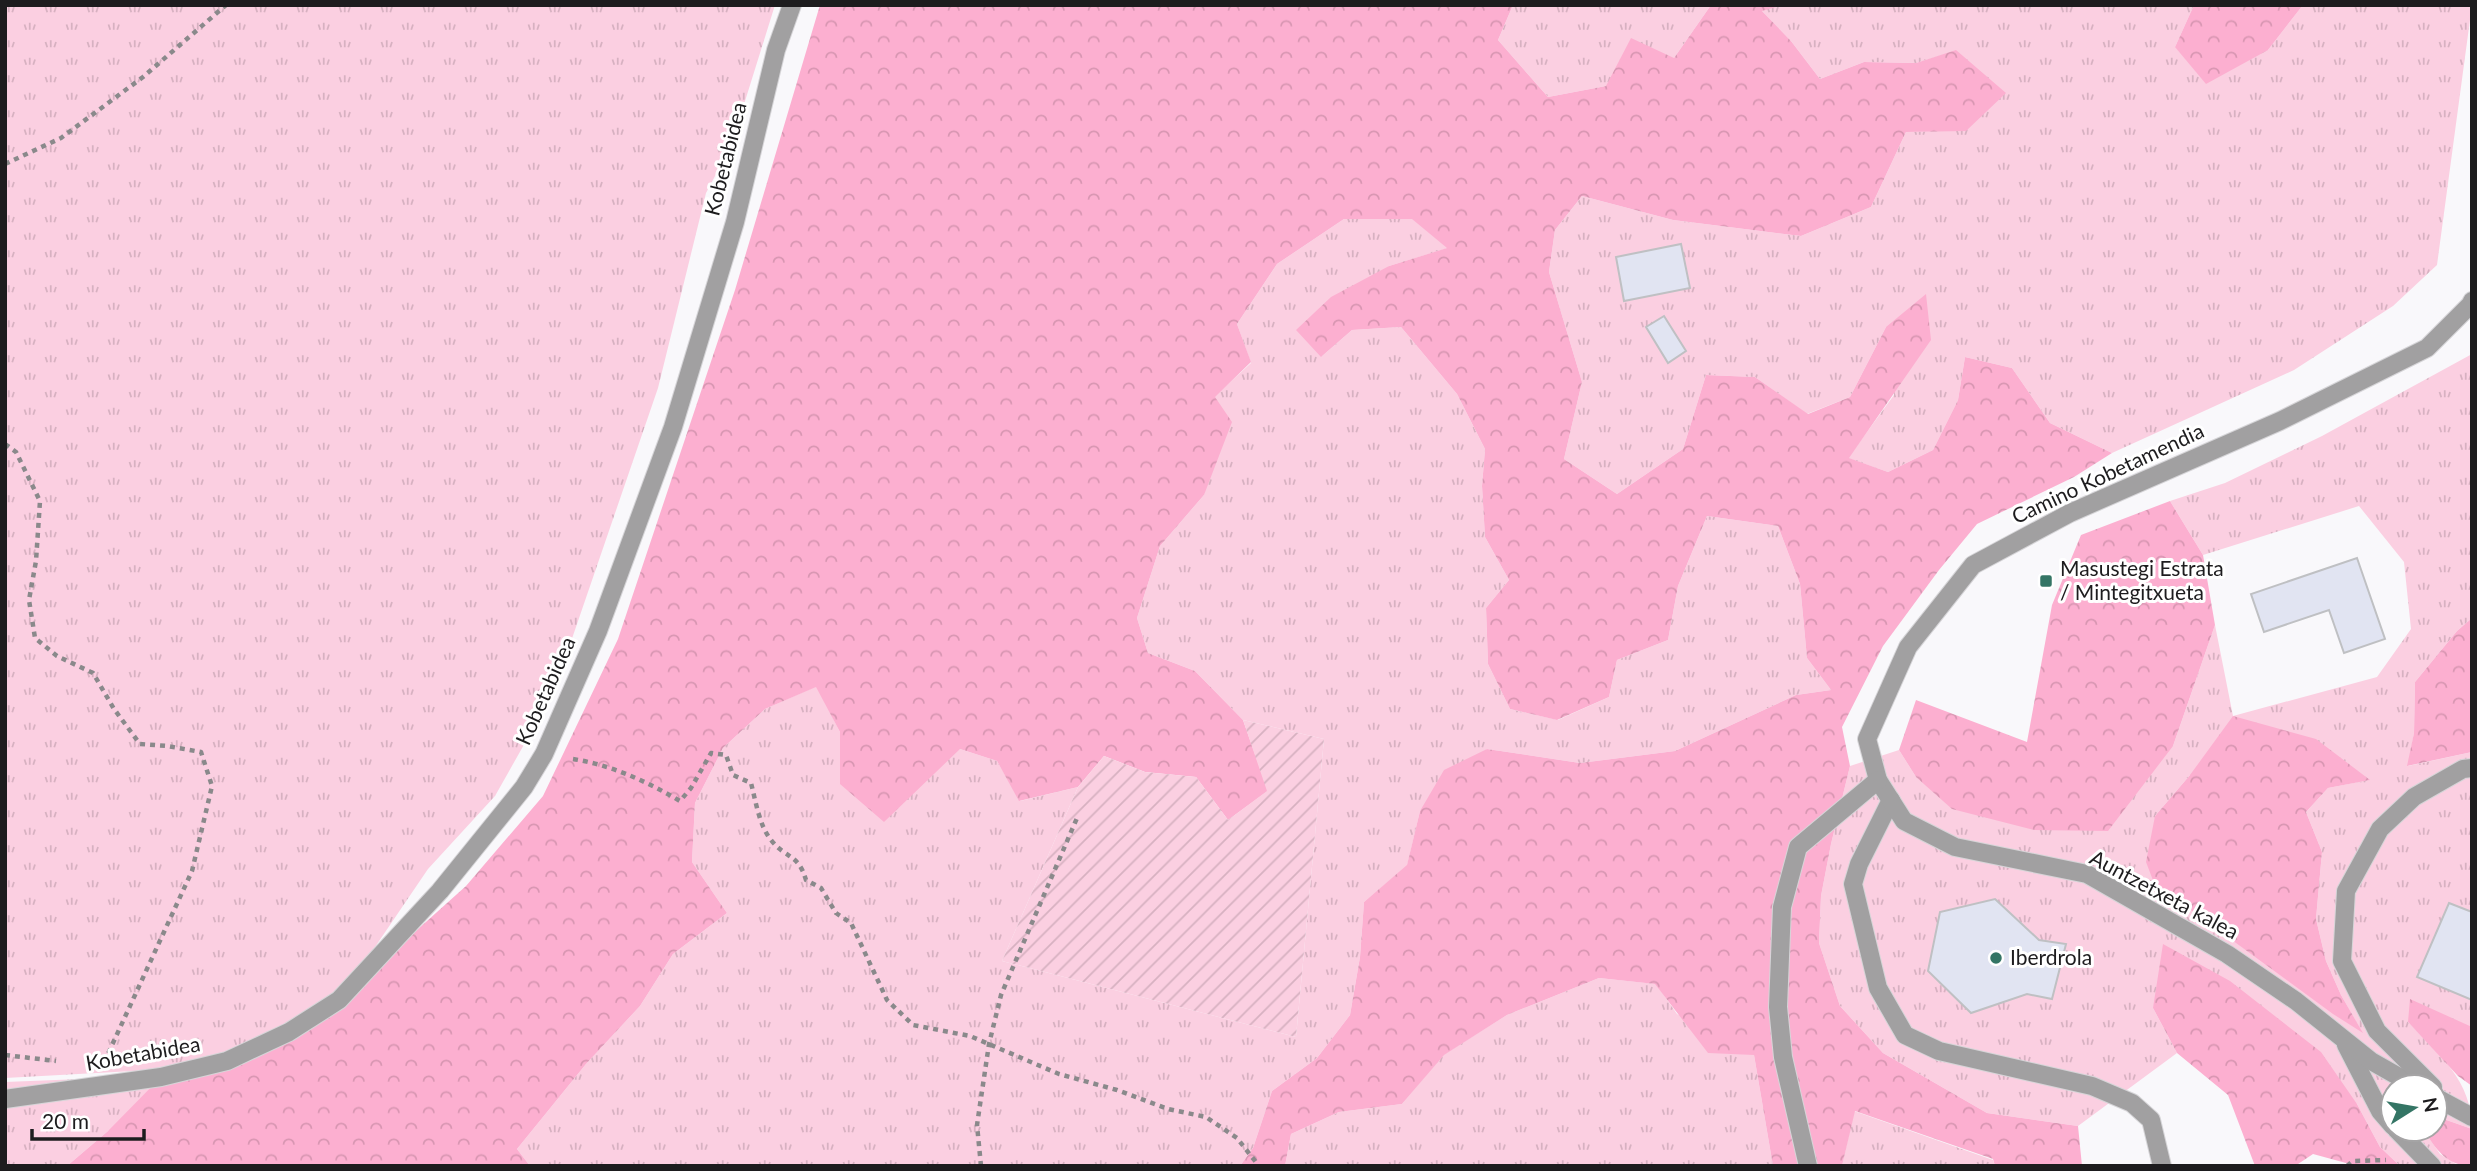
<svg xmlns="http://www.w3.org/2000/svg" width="2477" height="1171" viewBox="0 0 2477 1171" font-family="Lato,sans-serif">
  <defs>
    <pattern id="grass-tufts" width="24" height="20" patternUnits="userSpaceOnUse" patternTransform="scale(1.75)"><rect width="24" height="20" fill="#fbcfe1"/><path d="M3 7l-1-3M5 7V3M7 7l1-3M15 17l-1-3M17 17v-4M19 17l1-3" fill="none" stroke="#d7b1c1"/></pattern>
    <pattern id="forest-crowns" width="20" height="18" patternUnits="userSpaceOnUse" patternTransform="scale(1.75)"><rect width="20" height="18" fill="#fcafd0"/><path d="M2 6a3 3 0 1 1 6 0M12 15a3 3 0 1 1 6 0" fill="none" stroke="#d896b2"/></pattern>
    <pattern id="garden-furrows" width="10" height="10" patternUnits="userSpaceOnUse" patternTransform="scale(1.75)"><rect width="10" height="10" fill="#fbcfe1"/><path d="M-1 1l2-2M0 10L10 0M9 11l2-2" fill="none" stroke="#d7b1c1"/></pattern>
  </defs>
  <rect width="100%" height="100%" fill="#f9f8fb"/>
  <g fill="url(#grass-tufts)" fill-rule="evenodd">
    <polygon points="5,5 775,5 731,146 706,193 658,388 565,659 530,734 495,796 428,869 339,1000 108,1131 67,1166 5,1166 5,1082 157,1076 133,1071 5,1078"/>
    <polygon points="1513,5 1711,5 1674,58 1606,86 1548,97 1498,40"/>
    <polygon points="1783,5 2194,5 2175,47 2268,50 2303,5 2472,5 2437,265 2393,306 2294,370 2112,453 2050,423 2012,368 1965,357 1958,400 1933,450 1888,472 1848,458 1894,395 1886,327 1850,397 1807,414 1755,377 1706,375 1683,449 1617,494 1564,459 1582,382 1549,272 1555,230 1582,196 1673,220 1801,236 1871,207 1906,132 1966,130 1956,51 1916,63 1864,62 1820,79 1791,41 1761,10"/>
    <polygon points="1344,219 1413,219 1448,248 1389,266 1321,357 1352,330 1401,327 1457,394 1485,449 1482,486 1485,537 1509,580 1486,608 1488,664 1510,709 1558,720 1609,697 1617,660 1668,640 1678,586 1707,516 1778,526 1800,584 1807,658 1831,690 1796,695 1675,751 1580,763 1487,749 1420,811 1407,866 1364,902 1360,957 1350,1015 1317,1058 1272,1091 1253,1148 1240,1166 530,1166 517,1149 586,1064 640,1006 673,954 727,913 692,862 695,803 723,748 765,709 817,686 840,732 840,784 960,749 997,761 1020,801 1078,787 1002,961 1296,1037 1324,739 1243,720 1195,671 1148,653 1137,618 1160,546 1204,495 1214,397 1251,363 1237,324 1277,264"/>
    <path d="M2472,354V618L2457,631L2415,682L2414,733L2408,766L2472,752V1027L2408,1022C2439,1055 2472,1080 2472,1129L2435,1116V1087H2393V1129H2423L2440,1154L2459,1166H2400L2380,1147L2357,1104L2153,1008L2177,1053L2078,1126L1987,1113L1883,1053L1840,1006L1819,943L1821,896L1831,844L1850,766L1899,750L1916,777L2173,746L2215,625L2233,716L2377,677L2411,629L2404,562L2359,506L2203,555L2170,501L2225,483L2322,436ZM2190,775L2369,780L2328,788L2306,812L2322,852L2316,919L2326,961L2341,995L2362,1032L2155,816Z"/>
    <polygon points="1599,978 1656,984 1677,1014 1754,1055 1773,1166 1285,1166 1291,1134 1339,1112 1402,1104 1443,1055 1507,1015"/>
    <polygon points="1854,1111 1993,1160 1995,1166 1842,1166"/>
  </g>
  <g fill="url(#forest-crowns)">
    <polygon points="820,5 1513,5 1498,40 1548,97 1606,86 1631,38 1674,58 1711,5 1783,5 1762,11 1791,41 1820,79 1864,62 1916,63 1956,50 2006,93 1966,131 1906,132 1871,207 1801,236 1673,220 1582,196 1555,230 1549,272 1582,382 1564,459 1617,494 1683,449 1706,375 1755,377 1808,414 1850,397 1886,327 1926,294 1931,340 1849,458 1888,472 1933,450 1958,400 1965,357 2012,368 2050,423 2112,453 2074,477 1977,524 1939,570 1883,646 1842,727 1850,766 1831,844 1821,896 1819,943 1840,1006 1883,1053 1987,1113 2078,1126 2082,1166 1995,1166 1993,1159 1855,1111 1842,1166 1773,1166 1754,1055 1708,1053 1655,984 1599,978 1507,1015 1444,1055 1402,1104 1339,1112 1291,1134 1285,1166 1240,1166 1253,1148 1272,1091 1317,1058 1350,1015 1360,957 1364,902 1407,865 1420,811 1444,770 1487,749 1580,763 1675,751 1796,695 1831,690 1807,658 1800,584 1778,526 1707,516 1678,586 1668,640 1617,660 1609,697 1557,720 1510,709 1488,664 1486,608 1509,580 1485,537 1482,486 1485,449 1457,394 1401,327 1352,330 1321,357 1296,330 1331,297 1389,266 1447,248 1412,219 1344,219 1277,264 1237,324 1251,362 1215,397 1232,422 1204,495 1160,546 1137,618 1148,653 1195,671 1243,720 1268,791 1228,820 1196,777 1145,772 1104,756 1078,787 1019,801 997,761 960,749 884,822 840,784 840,732 816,687 765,709 723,748 695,803 692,862 727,913 673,954 640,1006 586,1064 517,1149 530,1166 67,1166 108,1131 161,1077 227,1061 339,1000 466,886 543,796 618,639 735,290"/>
    <polygon points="2194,5 2303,5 2268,50 2206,84 2175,47"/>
    <polygon points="2170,501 2203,555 2215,625 2173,746 2108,831 2034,830 1952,809 1916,777 1899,750 1916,700 2027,742 2052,605 2081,535"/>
    <polygon points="2472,618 2472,752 2407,766 2414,733 2415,682 2457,631"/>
    <polygon points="2233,716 2316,739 2370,780 2328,788 2306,812 2322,852 2316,919 2326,961 2341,995 2363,1033 2333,1014 2154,883 2146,862 2155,816 2190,775"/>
    <polygon points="2163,944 2230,981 2321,1052 2357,1104 2380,1147 2400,1166 2357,1166 2313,1154 2295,1166 2255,1166 2228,1095 2177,1053 2153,1008"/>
    <polygon points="2410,999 2472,1027 2472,1086 2458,1076 2408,1022"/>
    <path d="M2435,1116L2472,1129V1166C2446,1166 2436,1149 2423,1129H2435Z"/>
  </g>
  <polygon fill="url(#garden-furrows)" points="1243,720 1324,739 1296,1037 1002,961 1078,787 1104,756 1145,772 1196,777 1228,820 1267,791"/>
  <g fill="#e1e4f2" stroke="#bfc0c3" stroke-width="2">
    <polygon points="1681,244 1690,288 1624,301 1616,257"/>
    <polygon points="1664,316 1686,351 1668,363 1646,327"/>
    <polygon points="2357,558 2385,639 2344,653 2329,610 2264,632 2251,594"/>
    <polygon points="1995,899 2039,940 2066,944 2052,999 2027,994 1971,1013 1928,971 1940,912"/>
    <polygon points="2449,903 2472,912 2472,1000 2417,977"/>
  </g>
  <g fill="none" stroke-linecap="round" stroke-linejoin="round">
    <g stroke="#d6d5d8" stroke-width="20">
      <g id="street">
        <polyline points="1891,800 1859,864 1853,884 1878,988 1905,1035 1939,1051 2092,1086 2132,1103 2151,1120 2162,1166"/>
        <polyline points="2346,1045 2380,1111 2393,1126"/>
        <polyline points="2417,1087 2371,1061 2296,1001 2227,954 2087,874 1955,847 1904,821 1878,780 1867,739 1908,647 1973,565 2070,513 2280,421 2427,348 2471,304 2472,301"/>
        <polyline points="2433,1087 2377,1031 2342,961 2346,891 2380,829 2414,797 2463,769 2472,768"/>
        <polyline points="2435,1097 2472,1117"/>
        <polyline points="5,1099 161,1077 227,1061 289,1032 339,1000 440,891 524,787 544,754 598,631 673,427 735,222 776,50 792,5"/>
        <polyline points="2396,1129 2432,1166"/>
        <polyline points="1808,1166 1783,1057 1778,1007 1782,907 1798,847 1878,780"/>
      </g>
    </g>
    <g stroke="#8a898b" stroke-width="4.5" stroke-dasharray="5 5" stroke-linecap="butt">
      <polyline points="5,164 61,138 143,77 226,5"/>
      <polyline points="5,444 16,452 40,501 36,561 29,600 35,638 57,656 93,673 114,709 140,744 167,746 201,752 212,786 192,871 107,1056"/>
      <path d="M573,759C611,765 646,781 680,801L691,788L711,753L726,755L733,775L751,783C756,802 759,825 771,840C786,859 798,853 806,880L821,888L836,913L851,923L887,1000L913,1025L970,1036L1059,1074L1117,1090L1168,1109L1206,1117L1237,1138L1259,1166"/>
      <polyline points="5,1055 56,1061"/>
      <polyline points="981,1166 977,1125 989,1044 1001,995 1077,818"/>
      <polyline points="2347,1166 2353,1161 2386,1160"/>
    </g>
    <use href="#street" stroke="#a1a0a1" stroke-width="18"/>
  </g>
  <g fill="#347565" stroke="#fff" stroke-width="2.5">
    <rect x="2039" y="574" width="14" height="14" rx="3.5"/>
    <circle cx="1996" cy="958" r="7"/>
  </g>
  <g text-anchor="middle" stroke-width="6" stroke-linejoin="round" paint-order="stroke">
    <g font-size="21" fill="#1d1c1e" stroke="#fff">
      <text transform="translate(726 159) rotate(-76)" y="7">Kobetabidea</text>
      <text transform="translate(2108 474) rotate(-25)" y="7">Camino Kobetamendia</text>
      <text transform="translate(546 691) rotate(-66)" y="7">Kobetabidea</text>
      <text transform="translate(2164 895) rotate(28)" y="7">Auntzetxeta kalea</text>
      <text transform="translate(143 1054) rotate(-10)" y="7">Kobetabidea</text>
    </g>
    <g font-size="21" fill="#1d1c1e" stroke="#fff" text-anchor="start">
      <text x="2060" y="576">Masustegi Estrata<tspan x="2060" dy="24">/ Mintegitxueta</tspan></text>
      <text x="2010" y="965">Iberdrola</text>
    </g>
  </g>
  <rect width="2477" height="1171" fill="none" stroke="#1d1c1e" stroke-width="14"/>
  <g transform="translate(2414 1108) rotate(79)"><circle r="33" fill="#ffffff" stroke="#a5a4a5" stroke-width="2"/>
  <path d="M0-5L12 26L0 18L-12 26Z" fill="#347565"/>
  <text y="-10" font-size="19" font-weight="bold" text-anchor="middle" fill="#1d1c1e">N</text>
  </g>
  <path d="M32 1129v10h112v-10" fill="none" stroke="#1d1c1e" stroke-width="3.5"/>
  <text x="42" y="1129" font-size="21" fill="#1d1c1e" stroke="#ffffff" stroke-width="5" paint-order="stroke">20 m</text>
</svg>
